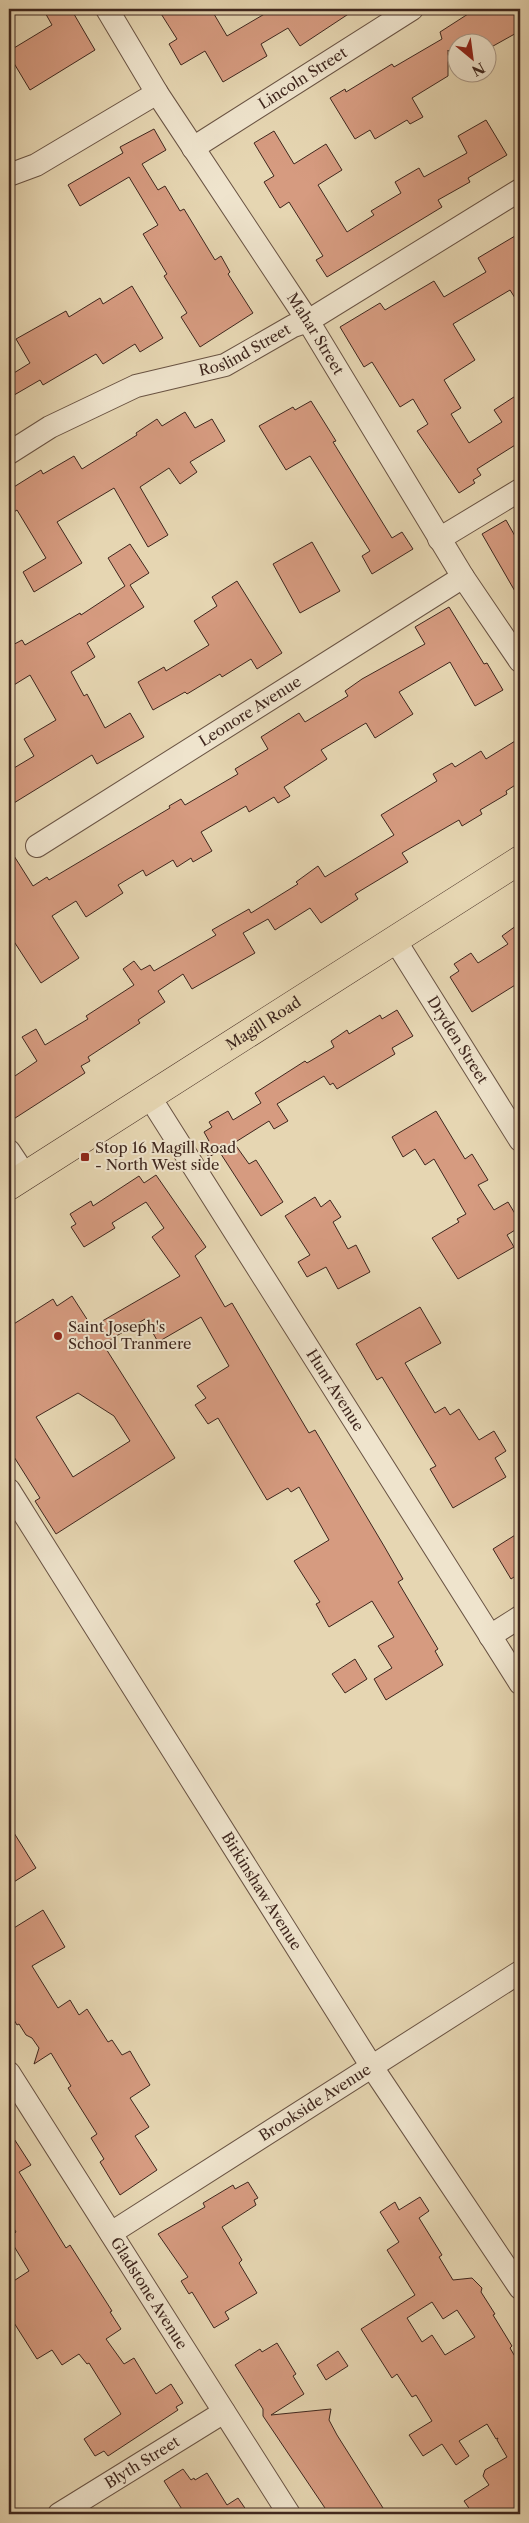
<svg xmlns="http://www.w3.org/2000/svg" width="529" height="2523" viewBox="0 0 529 2523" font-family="'Libre Caslon Text',serif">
  <rect width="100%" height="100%" fill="#e6d6b2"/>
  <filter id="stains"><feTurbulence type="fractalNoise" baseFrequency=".004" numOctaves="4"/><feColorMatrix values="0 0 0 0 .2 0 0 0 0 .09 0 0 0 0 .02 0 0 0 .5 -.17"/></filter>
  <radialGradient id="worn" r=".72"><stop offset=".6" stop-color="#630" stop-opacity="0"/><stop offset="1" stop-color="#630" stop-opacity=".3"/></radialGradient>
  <g fill="#d69b80" stroke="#3f271e" fill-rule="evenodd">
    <polygon points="43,9 71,9 95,50 30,90 9,55 9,51 52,25"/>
    <polygon points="158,9 211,9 227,36 273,9 356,9 300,46 288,28 261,44 267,56 223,82 205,51 181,65 169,44 177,39"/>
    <polygon points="465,9 520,9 520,31 486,50 486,42 456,42 456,63 448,50 448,76 412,98 423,117 410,124 407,120 375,139 370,130 355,139 330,98 345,89 346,92 392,64 394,67 442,39 440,32 468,14"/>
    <polygon points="486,120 507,155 468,178 470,182 438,200 442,207 327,277 316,260 323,256 289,202 280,208 264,182 274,176 254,143 274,131 294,164 326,144 342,170 318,185 347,232 374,215 371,211 401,193 395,182 419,168 424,177 467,153 458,136"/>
    <polygon points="154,129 166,150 142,164 158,190 165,186 180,211 184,209 215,260 221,256 230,272 228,274 253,313 200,347 181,317 187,313 164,276 167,274 143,234 158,225 129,177 80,206 68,185 123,153 120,147"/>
    <polygon points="520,233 520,306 510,290 453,324 475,360 444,380 461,408 451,414 469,443 502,422 494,410 520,393 520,442 477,469 481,475 473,480 475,483 459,493 417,431 428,424 413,399 400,407 372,362 364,367 340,327 380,303 385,310 434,281 444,297 486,272 478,258"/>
    <polygon points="132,286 163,338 140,352 135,344 103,364 96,354 43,385 40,380 9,398 9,376 30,363 16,339 66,311 69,317 100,298 103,304"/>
    <polygon points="311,401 336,441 333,442 392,538 402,532 413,549 372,574 362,556 370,551 310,456 286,470 259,426 293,407 295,410"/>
    <polygon points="185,412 195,428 212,419 225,441 190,462 197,472 180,484 169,468 140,487 168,535 148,547 114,488 57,522 82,563 34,592 23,572 46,558 17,510 9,515 9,490 41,470 43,474 74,456 82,469 137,435 136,433 157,419 162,426"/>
    <polygon points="506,520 520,545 520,600 482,534"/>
    <polygon points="312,542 340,591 300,613 273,564"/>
    <polygon points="130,544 149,573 130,585 144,607 87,643 95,657 71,672 84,696 87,694 105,728 130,713 144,737 97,764 92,755 9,806 9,771 34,756 24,739 56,720 30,675 9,688 9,647 22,640 25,645 80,613 81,615 125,586 108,558"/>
    <polygon points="237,581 282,653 257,669 251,659 222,677 220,674 187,694 185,692 153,710 138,682 164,667 166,671 209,645 194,621 217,606 212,597"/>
    <polygon points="449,607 484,664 487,663 503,690 475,706 450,662 399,692 413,714 375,738 366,723 321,750 327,759 284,787 290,796 278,803 274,797 249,812 246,806 201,832 212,851 193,862 191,858 177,867 173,860 146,876 143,870 118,885 123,893 86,917 76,901 52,916 79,958 41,983 13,940 9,943 9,848 33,886 47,877 49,880 170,808 169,806 181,799 185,805 238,774 235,769 268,749 261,737 299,713 305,722 348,696 345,691 362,679 425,644 415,627"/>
    <polygon points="520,738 520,782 506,791 507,794 480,810 482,814 462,826 459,820 402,853 408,862 355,894 358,899 321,923 310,908 275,930 268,919 243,933 255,953 192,989 183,974 158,991 165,1002 138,1020 140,1023 88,1057 90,1061 81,1066 85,1073 9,1122 9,1080 37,1061 22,1037 36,1029 45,1045 88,1019 86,1016 134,985 123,969 134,961 141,970 150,965 154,971 216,935 212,930 249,909 251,913 298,884 296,882 318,866 325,877 394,835 381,815 437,781 433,774 452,763 455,767 481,751 486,759"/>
    <polygon points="520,923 520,982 472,1012 450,977 459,971 454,964 471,953 478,963 508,944 502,936"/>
    <polygon points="397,1010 413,1036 392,1048 395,1054 337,1089 333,1083 330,1085 324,1076 277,1104 288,1121 274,1129 269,1121 234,1143 249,1164 256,1160 283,1202 261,1216 219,1151 209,1157 201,1145 209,1141 204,1132 212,1127 209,1122 228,1111 233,1120 261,1103 255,1093 305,1061 307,1063 334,1047 331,1041 347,1030 349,1034 380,1015 382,1019"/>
    <polygon points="436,1111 465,1159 472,1154 488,1180 478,1185 494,1210 508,1202 520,1222 520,1227 507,1235 514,1247 458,1279 432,1238 459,1222 457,1219 466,1214 434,1159 425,1165 415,1149 403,1157 392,1137"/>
    <path d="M156,1175L206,1247L195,1256L225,1307L232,1303L309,1433L315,1430L384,1546L403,1579L398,1582L438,1649L435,1651L443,1665L386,1700L374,1679L392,1668L378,1646L394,1637L372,1601L329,1627L316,1604L320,1602L294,1561L329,1540L299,1487L291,1492L288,1488L267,1500L218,1418L208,1424L195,1405L206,1398L197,1386L229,1366L201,1317L158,1342L145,1319L103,1344L175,1458L56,1534L35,1501L40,1498L9,1449V1327L53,1299L57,1306L72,1296L92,1327L180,1276L152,1237L164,1228L146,1202L112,1223L115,1228L84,1247L71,1227L76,1224L70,1214L91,1201L93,1206L139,1176L144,1183ZM78,1393L114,1416L130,1441L73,1477L36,1417Z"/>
    <polygon points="315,1197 321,1207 330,1200 341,1217 333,1222 348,1249 356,1245 370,1272 338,1289 326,1267 307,1277 298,1262 310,1255 285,1216"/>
    <polygon points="420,1307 441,1343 405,1363 435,1413 445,1407 450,1415 459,1409 479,1440 494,1431 506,1451 495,1458 506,1477 453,1508 430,1469 436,1466 382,1377 377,1380 356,1344"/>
    <polygon points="520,1532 520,1573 511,1579 493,1549"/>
    <polygon points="355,1659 367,1679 345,1693 332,1674"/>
    <polygon points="9,1825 36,1868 9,1885"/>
    <polygon points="43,1910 65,1947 32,1966 58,2008 70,2000 79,2015 87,2009 108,2042 112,2040 122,2055 130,2051 150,2085 130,2098 149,2127 135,2136 157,2170 120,2195 100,2162 104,2159 91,2138 97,2134 68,2088 71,2086 51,2053 34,2064 39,2048 32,2038 26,2035 19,2024 17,2025 9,2011 9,1931"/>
    <polygon points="9,2131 31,2165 19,2172 66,2248 70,2245 112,2311 110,2312 121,2329 106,2339 124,2364 134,2358 156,2394 171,2384 183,2403 176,2407 178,2410 108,2456 104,2451 95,2456 84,2439 121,2414 89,2363 87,2364 79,2354 62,2365 52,2350 37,2359 9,2315 9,2284 29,2271 9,2238 16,2232 9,2220"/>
    <polygon points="248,2182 258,2198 254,2200 256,2205 222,2227 242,2260 239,2263 257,2293 225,2312 229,2319 214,2328 192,2292 189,2294 181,2281 188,2277 158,2234 205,2207 203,2203 233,2185 235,2189"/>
    <path d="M420,2197L429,2211L419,2218L442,2255L439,2257L453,2280L472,2278L482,2288L481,2292L495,2314L493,2315L512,2346L510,2348L520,2365V2514H473L464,2501L489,2485L483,2476L485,2470L507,2457L497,2440L498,2438L496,2439L487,2424L459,2441L469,2456L456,2465L442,2444L423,2456L409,2435L432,2421L416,2395L412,2397L397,2374L392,2378L361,2329L415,2295L387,2250L399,2242L380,2212L395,2202L399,2210ZM432,2302L443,2319L457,2310L475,2337L445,2355L432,2335L422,2342L407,2318Z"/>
    <polygon points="277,2343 296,2374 293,2376 304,2394 271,2415 331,2409 329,2420 337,2435 383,2508 373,2514 329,2514 263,2416 263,2409 235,2365 260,2349 262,2352"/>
    <polygon points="338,2351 348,2366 326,2380 317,2365"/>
    <polygon points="183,2469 191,2480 194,2478 195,2480 207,2473 227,2505 238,2498 249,2514 185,2514 164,2481"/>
  </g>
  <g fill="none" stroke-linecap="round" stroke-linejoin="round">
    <g stroke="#695343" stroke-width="24">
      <g id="minor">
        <path id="s1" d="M107,9L157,93L308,321L463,577L520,661"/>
        <path id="s2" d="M193,148L412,9"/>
        <polyline points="9,175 36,165 157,93"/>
        <path id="s3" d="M9,453L50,427L136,386L225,365L293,326L308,321L520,190"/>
        <polyline points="439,539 520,490"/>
        <path id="s4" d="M37,846L463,577"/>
        <path id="s5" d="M395,940L520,1140"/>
        <path id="s6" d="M149,1096L520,1683"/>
        <polyline points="9,1151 25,1175"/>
        <path id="s7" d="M9,1490L372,2067L520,2288"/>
        <polyline points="490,1636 520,1617"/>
        <path id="s8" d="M9,2073L289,2514"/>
        <path id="s9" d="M111,2233L520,1972"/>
        <path id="s10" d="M59,2514L224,2412"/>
      </g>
    </g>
    <g stroke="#3f271e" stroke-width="29">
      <g id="major">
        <path id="s11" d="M9,1186L520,860"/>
      </g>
    </g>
    <use href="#minor" stroke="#efe4cd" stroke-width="22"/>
    <use href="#major" stroke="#e6d6b2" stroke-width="28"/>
  </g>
  <g fill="#8f2418" stroke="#efe4cd" stroke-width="2">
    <rect x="80" y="1152" width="10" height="10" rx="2.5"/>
    <circle cx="58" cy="1336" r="5"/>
  </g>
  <g text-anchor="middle" stroke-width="4" stroke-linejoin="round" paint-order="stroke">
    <g font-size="15" fill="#3f271e" stroke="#efe4cd">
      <text dy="5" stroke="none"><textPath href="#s2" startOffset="130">Lincoln Street</textPath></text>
      <text dy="5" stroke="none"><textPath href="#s1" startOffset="386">Mahar Street</textPath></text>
      <text dy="5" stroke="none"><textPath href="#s3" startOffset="259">Roslind Street</textPath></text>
      <text dy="5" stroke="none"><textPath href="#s4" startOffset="252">Leonore Avenue</textPath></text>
      <text dy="5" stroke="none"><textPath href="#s11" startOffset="302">Magill Road</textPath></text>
      <text dy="5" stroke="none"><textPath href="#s5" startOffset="118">Dryden Street</textPath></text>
      <text dy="5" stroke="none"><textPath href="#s6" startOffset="348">Hunt Avenue</textPath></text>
      <text dy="5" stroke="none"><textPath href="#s7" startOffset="474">Birkinshaw Avenue</textPath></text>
      <text dy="5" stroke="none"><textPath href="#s9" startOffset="242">Brookside Avenue</textPath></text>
      <text dy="5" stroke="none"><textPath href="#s8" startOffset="261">Gladstone Avenue</textPath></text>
      <text dy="5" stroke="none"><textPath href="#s10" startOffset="98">Blyth Street</textPath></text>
    </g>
    <g font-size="15" fill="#3f271e" stroke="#efe4cd" text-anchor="start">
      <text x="95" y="1153">Stop 16 Magill Road<tspan x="95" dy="17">- North West side</tspan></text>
      <text x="68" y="1332">Saint Joseph's<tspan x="68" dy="17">School Tranmere</tspan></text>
    </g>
  </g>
  <rect width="529" height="2523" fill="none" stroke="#e6d6b2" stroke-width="30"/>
  <rect x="10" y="10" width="509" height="2503" fill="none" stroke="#3f271e" stroke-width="2.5"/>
  <rect x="15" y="15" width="499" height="2493" fill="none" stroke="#3f271e"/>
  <g transform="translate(472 58) rotate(151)"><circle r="24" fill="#efe4cd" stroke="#a99887"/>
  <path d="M0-4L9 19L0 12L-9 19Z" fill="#8f2418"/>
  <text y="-8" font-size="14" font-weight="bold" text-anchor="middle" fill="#3f271e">N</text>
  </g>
  <rect width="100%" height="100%" filter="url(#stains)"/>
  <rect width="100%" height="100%" fill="url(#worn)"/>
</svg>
